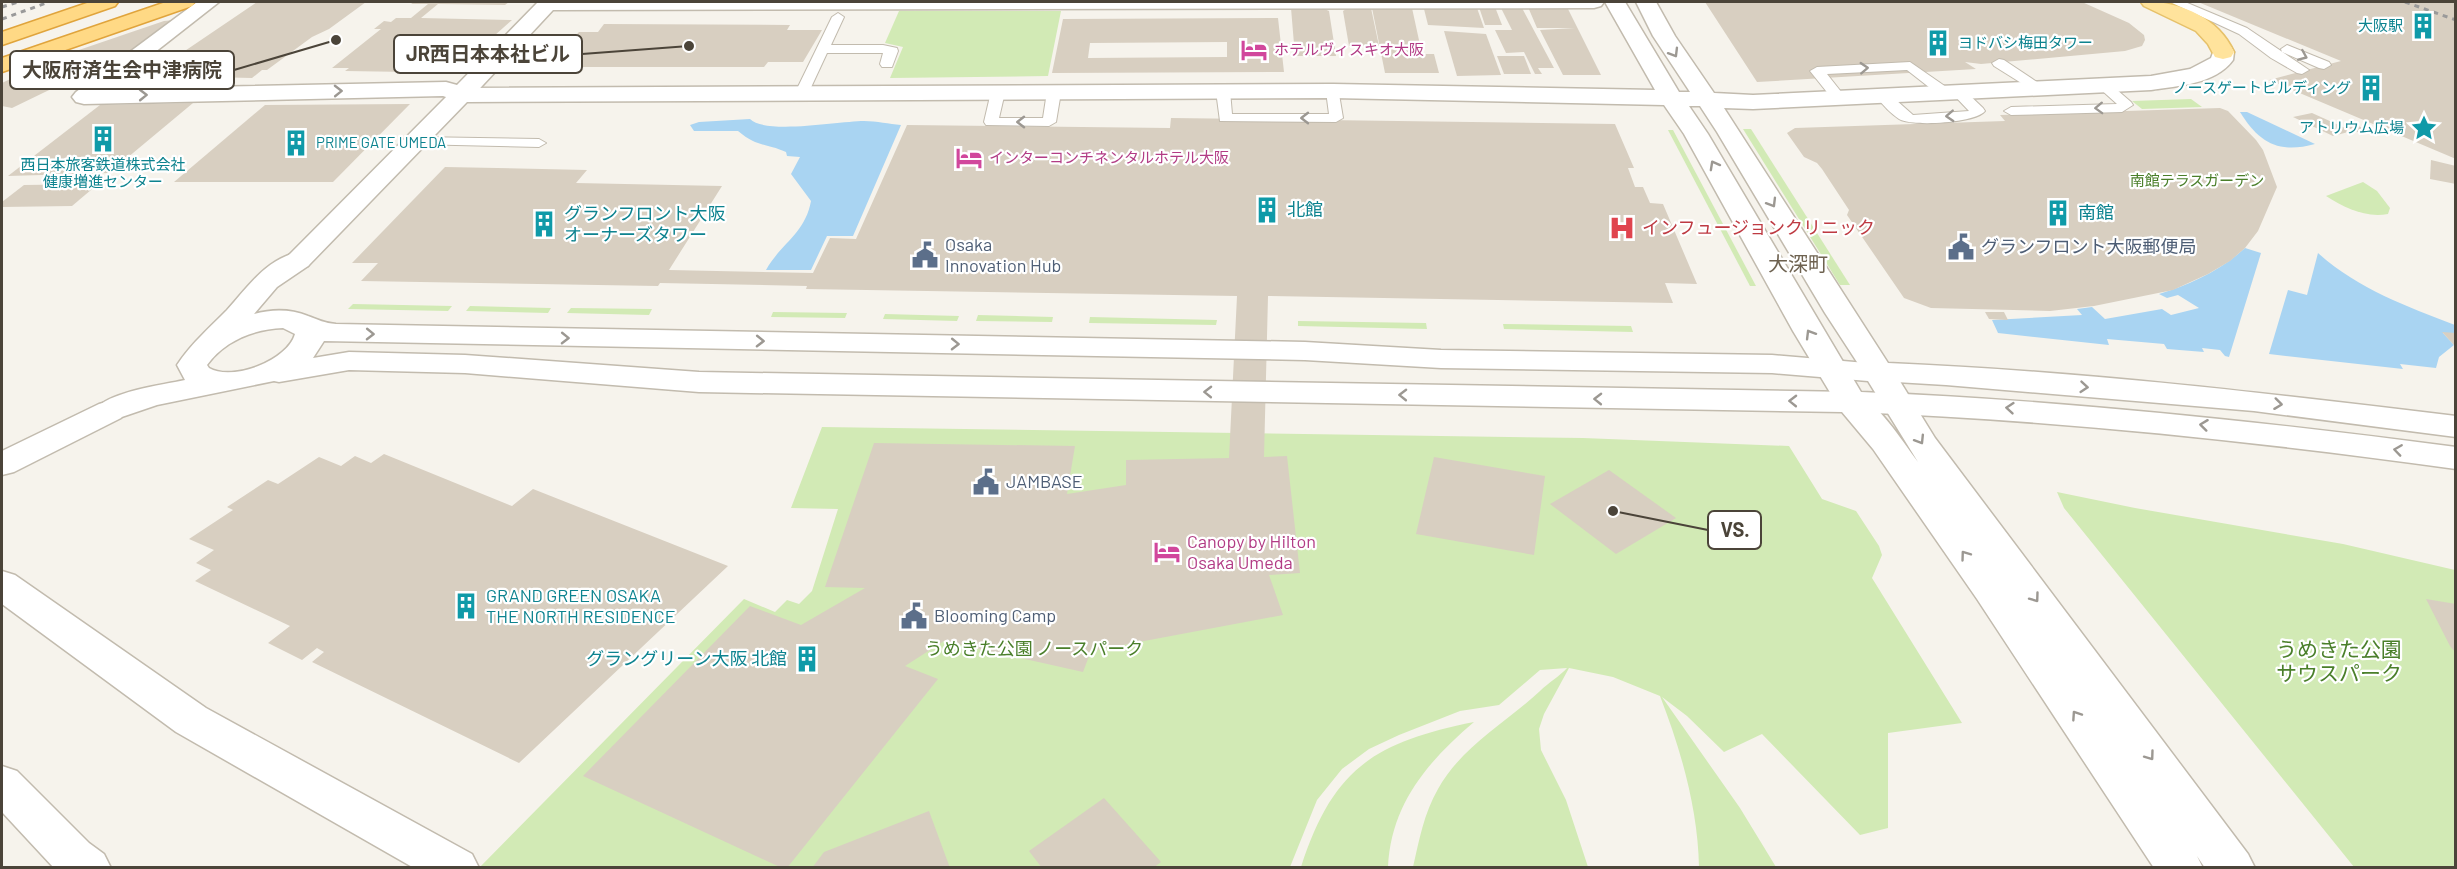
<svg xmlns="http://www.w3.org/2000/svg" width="2457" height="869" viewBox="0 0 2457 869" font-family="Barlow,'Noto Sans JP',sans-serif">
  <rect width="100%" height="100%" fill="#f6f3ec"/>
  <g fill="#d2eab5">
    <polygon points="899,11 1061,11 1048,76 890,78 903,47 885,43"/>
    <polygon points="2191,99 2202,107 2142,109 2132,101"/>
    <polygon points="1743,129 1751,129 1850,285 1840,285"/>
    <polygon points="1668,130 1673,130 1756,286 1750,286"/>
    <path d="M2363,182L2377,191L2390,208L2388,214C2365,218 2345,208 2326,196Z"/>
    <polygon points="353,304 452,306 448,311 348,309"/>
    <polygon points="470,306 551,308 548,313 466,311"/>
    <polygon points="571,308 652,309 649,315 567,313"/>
    <polygon points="773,312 847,313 845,318 771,317"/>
    <polygon points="885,314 959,316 957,321 883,319"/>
    <polygon points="978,315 1053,317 1052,322 976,321"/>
    <polygon points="1090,317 1217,320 1216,325 1089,323"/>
    <polygon points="1298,321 1426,323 1427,329 1298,326"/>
    <polygon points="1503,324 1631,326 1633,332 1504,329"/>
    <path d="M822,427L1583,438L1789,446L1822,499L1856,511L1879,546L1882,555L1872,578L1962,723L1888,733V828L1860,835L1762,734L1724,752L1687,716L1662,697L1740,808L1776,867H1699C1698,809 1681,750 1660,696L1613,677L1569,668L1544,714L1539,729L1541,750L1566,800L1588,867H1413C1419,841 1424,813 1438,789C1461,747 1506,723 1540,691C1548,683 1560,676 1567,668L1540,670L1499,705L1460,711L1399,735L1369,749L1342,769L1317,800L1290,867L479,868L744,599L775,612L787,600L799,604L812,591L838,509L791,508Z"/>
    <polygon points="2057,492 2135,508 2343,544 2455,570 2455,867 2354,867 2064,508"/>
    <path d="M1474,722C1428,761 1391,804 1388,867H1301C1333,768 1375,742 1474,722Z"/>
  </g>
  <g fill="#a9d4f2">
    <path d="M2240,112H2247L2315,144C2279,154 2259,143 2240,112Z"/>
    <path d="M750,119C766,135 840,121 864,121C877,121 889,124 901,125L853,236H827L811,270H766C781,243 805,234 811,201L791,174L800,157L787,156L786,152C765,143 757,147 738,131H694L690,125L699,122Z"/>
    <path d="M2245,248L2261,253L2229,357L2225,356L2220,350L2202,348L2204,352L2167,349L2164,344L2107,339L2109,345L1998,333L1992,320L2082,315L2077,309L2092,307L2105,319L2162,309L2171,315L2199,308L2178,295L2167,298L2159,294C2191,284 2220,271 2245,248Z"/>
    <path d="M2318,253C2358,289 2406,306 2455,325V333H2443L2454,345L2439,357L2436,368L2400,364L2403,369L2269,354L2288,290L2307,295Z"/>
  </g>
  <g fill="#d8cfc1" fill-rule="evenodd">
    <polygon points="257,2 366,2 329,29 312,37 267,70 262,70 252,78 164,76 156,82 139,82"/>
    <polygon points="414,2 509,2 505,5 438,4 421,18 512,20 468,59 448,59 436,70 412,69 409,72 345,71 349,68 332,68 381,29 374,29 384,21 391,22 396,18 411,18 428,4 411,4"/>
    <polygon points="1705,2 2082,2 2129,23 2144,35 2145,40 2142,46 2125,51 1981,64 1965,62 1976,69 1757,82"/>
    <polygon points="2198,2 2456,2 2456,159 2269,80 2341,61"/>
    <polygon points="1479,7 1495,7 1502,25 1485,25"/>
    <polygon points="1528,7 1568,9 1601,75 1563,75 1540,30 1575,28 1537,28"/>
    <polygon points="1291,8 1322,8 1329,11 1336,56 1295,56"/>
    <polygon points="1348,8 1371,8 1379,46 1349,46 1343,11"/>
    <polygon points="1372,8 1412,8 1422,54 1434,54 1439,73 1385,73"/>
    <polygon points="1425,8 1477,8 1484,28 1428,25 1424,9"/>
    <polygon points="1501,8 1522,8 1554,68 1538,68 1542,74 1535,74 1524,52 1506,53 1495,30 1512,30"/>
    <path d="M1278,18L1284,72L1052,73L1063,19ZM1227,42V57L1088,58L1090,43Z"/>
    <polygon points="174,20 109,69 48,70 73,52 164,21"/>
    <polygon points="604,24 790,25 787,30 822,30 803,62 768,62 764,67 569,67 575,60 554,60 579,32 598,32"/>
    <polygon points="1444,31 1486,34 1501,75 1457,76"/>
    <polygon points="1497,56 1524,56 1531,74 1504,74"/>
    <polygon points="29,70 76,77 12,108 2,106 2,83"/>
    <polygon points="193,103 109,173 8,176 100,105"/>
    <polygon points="410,104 333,182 174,182 265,105"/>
    <polygon points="2220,108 2228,111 2256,140 2263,150 2277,187 2258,231 2245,248 2230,261 2208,274 2173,290 2094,306 2050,311 1931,308 1904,298 1847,215 1849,210 1822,169 1817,163 1804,157 1787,133 1795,128 2005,121 2000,115"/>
    <polygon points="2312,113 2352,131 2333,136 2293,117"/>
    <polygon points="1171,118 1615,124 1634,168 1628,168 1635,187 1643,187 1650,203 1663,204 1697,284 1665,283 1673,303 1268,296 1264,457 1287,456 1300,573 1269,575 1283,615 1091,651 1083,672 944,641 905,666 938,679 787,868 782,868 583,776 750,606 801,625 865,588 825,587 874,443 1075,446 1067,494 1126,485 1126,460 1229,458 1237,296 806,289 807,286 660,283 658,286 361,281 378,263 352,263 445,167 587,170 576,183 722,186 669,270 813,273 830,238 856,239 907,125 1170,128"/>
    <polygon points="2354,124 2367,130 2357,132 2344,126"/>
    <polygon points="2431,160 2456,166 2456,184 2430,179"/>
    <polygon points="98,184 72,206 2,207 2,202 24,185"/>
    <polygon points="1985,312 2004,312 2008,320 1989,319"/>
    <polygon points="2442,332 2456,333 2456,347 2454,345"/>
    <polygon points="384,454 512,506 533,489 728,566 519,763 312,662 324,652 317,648 302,660 268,643 290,626 195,581 211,570 196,563 214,550 189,539 233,510 227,507 268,480 278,484 319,457 341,466 355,456 371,463"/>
    <polygon points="1434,457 1545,476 1534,555 1416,534"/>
    <polygon points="1609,470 1676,518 1616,554 1550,504"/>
    <polygon points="2426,599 2456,604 2456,653 2450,646"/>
    <polygon points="1104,798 1161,862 1153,868 1042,868 1029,851"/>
    <polygon points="929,811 950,868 812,868 824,852"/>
  </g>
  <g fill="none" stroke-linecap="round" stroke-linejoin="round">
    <g stroke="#c2bbae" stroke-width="2">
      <g id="service">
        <polygon points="2170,2 2185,2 2247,28 2309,70 2302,74 2297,73 2271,58 2239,34"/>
        <polygon points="838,13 844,17 831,45 883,45 897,48 898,51 892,67 882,67 880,64 883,53 827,53 807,96 797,96 795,93 832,17"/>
        <polygon points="2287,45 2329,62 2331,65 2324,69 2319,68 2282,52 2281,49"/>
        <polygon points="1999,59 2004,60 2046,88 2044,91 2034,91 1994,66 1992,63"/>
        <polygon points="1910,62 1949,89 1951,92 1949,95 1939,95 1907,70 1827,74 1846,98 1839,102 1834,101 1810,71 1817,67"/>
        <polygon points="2104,82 2109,83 2131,102 2133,105 2122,112 2011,115 2004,111 2011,107 2117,104 2097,86"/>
        <polygon points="1223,87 1230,91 1232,114 1329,114 1326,91 1328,88 1338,88 1343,118 1336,122 1220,121 1216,91"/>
        <path d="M1957,87L1962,88L1983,108L1985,111C1975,123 1912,127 1899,119C1890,113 1881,103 1875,95L1877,92H1887L1913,115L1969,111L1950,91Z"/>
        <polygon points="998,88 1005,92 999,118 1043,118 1047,92 1054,88 1059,89 1061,92 1056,122 1049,126 986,125 984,122 991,92"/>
        <polygon points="417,137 539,139 546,143 539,147 412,144 410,141"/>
      </g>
    </g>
    <g stroke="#c2bbae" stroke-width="3">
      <g id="minor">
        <polygon points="197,2 219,2 108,89 446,82 457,85 538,2 1604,2 1601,6 1594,8 553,10 469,100 461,102 443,96 84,104 76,102 72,97 76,92"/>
        <path d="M298,252L308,254L312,260L308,266L277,287L254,314C272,309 291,309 308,316C319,320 324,323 336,324L1305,342L1441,350L1772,355L1890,365L1935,438L2248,854L2255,868H2205L2197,856L2203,868H2154L1977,599L1873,449L1842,412L699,392L465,373L349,370L279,382L274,381L157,405L110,421L99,418L94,411C106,392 162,385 185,380L177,365C191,344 209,328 227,310C248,287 265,260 298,252ZM283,328L295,334C288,360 233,382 209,368L207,365C224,341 254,329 283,328ZM324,341L1305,360L1441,368L1772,373L1868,381L1918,462C1902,441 1876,398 1851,392L699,372L465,355L349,352L313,358Z"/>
      </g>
    </g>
    <g stroke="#c2bbae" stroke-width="3">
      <g id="tertiary">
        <path d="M1605,2H1625L1679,92H1690L1653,36L1636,2H1656L1675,36L1714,93L1753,95L2151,76L2190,69L2211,58L2215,47L2223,45L2231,47L2234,52L2233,60C2216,84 2178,86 2151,90L1753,109L1724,108L1888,363C2078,371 2267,393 2456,416V437L2254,411L1946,385L1879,381L1868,379L1825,313L1717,132L1700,106H1689L1708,134L1861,392C2060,400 2258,421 2456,447V469C2255,441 2054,420 1851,412L1840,409L1793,331L1684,134L1664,105L1333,98L467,102L308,266L298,268L288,266L284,260L453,90L461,88L1333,84L1655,90Z"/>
        <polygon points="110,401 121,404 126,411 121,418 14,472 2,475 2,451 99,404"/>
        <polygon points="2,571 15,575 206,708 472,854 479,868 414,868 176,732 2,604"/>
        <polygon points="2,766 17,771 89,843 104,854 111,868 54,868 2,812"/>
      </g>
    </g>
    <g stroke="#e6c16a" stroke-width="3">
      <path id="primary" d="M2141,2C2178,0 2218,17 2234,52L2231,57L2223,59L2215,57L2208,44L2196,31L2144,6Z"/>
    </g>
    <g stroke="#e0a43c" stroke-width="3">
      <g id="trunk">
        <polygon points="90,2 118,2 115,6 2,45 2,32"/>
        <polygon points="166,2 195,2 192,6 2,72 2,58"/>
      </g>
    </g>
    <use href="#service" fill="#fff" fill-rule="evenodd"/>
    <use href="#minor" fill="#fff" fill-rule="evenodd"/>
    <use href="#tertiary" fill="#fff" fill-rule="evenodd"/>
    <use href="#primary" fill="#ffe39c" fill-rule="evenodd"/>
    <use href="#trunk" fill="#ffd985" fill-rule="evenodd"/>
    <g stroke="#9a9a9a" stroke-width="3" stroke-dasharray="5 5" stroke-linecap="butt">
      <polyline points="2405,2 2456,20"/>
      <polyline points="2,7 18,2"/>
      <polyline points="2,19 49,2"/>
    </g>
  </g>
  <defs><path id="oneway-chevron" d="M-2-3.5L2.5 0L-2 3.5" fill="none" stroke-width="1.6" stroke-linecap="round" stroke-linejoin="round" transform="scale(1.5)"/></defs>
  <g stroke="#9c9892">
    <use href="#oneway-chevron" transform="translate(1674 53) rotate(59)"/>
    <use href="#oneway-chevron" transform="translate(2303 56) rotate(23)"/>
    <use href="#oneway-chevron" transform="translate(1864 68) rotate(-3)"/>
    <use href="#oneway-chevron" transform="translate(338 91) rotate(-1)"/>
    <use href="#oneway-chevron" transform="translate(143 95) rotate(-1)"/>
    <use href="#oneway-chevron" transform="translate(2099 108) rotate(178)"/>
    <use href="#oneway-chevron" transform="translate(1950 116) rotate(177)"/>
    <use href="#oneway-chevron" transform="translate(1305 118) rotate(-180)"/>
    <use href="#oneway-chevron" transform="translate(1021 122) rotate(-180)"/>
    <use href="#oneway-chevron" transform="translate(1714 165) rotate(-119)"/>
    <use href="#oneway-chevron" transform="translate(1772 203) rotate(59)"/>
    <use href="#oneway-chevron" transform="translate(370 334) rotate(1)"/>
    <use href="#oneway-chevron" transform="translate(1810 334) rotate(-121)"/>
    <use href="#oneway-chevron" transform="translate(565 338) rotate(1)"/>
    <use href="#oneway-chevron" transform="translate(760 341) rotate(1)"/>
    <use href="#oneway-chevron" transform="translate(955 344) rotate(1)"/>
    <use href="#oneway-chevron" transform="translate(2084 387) rotate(5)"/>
    <use href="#oneway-chevron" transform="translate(1208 392) rotate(-179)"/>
    <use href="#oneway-chevron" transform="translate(1403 395) rotate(-179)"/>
    <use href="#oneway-chevron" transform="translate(1598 399) rotate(-179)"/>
    <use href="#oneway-chevron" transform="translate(1793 401) rotate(-179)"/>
    <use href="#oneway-chevron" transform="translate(2278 404) rotate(7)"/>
    <use href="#oneway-chevron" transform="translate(2010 408) rotate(-175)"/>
    <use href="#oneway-chevron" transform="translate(2204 425) rotate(-173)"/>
    <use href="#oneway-chevron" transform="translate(1920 440) rotate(58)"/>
    <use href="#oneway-chevron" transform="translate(2398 450) rotate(-172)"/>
    <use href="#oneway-chevron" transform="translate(1965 555) rotate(-126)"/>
    <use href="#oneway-chevron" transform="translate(2035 598) rotate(54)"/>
    <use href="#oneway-chevron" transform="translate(2076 715) rotate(-124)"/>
    <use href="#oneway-chevron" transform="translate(2150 756) rotate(54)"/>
  </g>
  <defs>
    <g id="building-bare" transform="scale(2.07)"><path d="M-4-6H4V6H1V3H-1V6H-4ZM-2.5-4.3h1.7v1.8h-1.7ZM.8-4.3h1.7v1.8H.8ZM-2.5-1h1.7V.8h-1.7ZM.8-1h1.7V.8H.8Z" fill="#0f9aa8" stroke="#fff" stroke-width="2.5" paint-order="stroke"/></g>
    <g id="hotel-bare" transform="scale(2.07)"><path d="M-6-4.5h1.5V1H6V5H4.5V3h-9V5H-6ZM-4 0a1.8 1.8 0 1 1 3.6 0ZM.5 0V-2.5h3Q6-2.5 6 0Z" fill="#d1479c" stroke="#fff" stroke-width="2.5" paint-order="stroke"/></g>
    <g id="sight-bare" transform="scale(2.07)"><path d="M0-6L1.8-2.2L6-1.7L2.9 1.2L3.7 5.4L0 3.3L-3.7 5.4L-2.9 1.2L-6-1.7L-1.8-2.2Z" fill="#0f9aa8" stroke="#fff" stroke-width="2.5" paint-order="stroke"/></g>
    <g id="hospital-bare" transform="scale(2.07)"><path d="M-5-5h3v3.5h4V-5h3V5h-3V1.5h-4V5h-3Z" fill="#e0444e" stroke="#fff" stroke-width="2.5" paint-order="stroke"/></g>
    <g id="civic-bare" transform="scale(2.07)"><path d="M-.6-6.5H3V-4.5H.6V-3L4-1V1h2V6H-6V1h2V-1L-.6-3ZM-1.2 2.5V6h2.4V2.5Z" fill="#5c6f8a" stroke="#fff" stroke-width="2.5" paint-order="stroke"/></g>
  </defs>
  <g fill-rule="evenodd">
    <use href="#building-bare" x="2423" y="26"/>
    <use href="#building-bare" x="1938" y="43"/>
    <use href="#hotel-bare" x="1254" y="50"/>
    <use href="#building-bare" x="2371" y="88"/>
    <use href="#sight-bare" x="2424" y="128"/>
    <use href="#building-bare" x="103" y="139"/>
    <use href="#building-bare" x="296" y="143"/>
    <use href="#hotel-bare" x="969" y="158"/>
    <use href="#building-bare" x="1267" y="210"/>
    <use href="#building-bare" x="2058" y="213"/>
    <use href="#building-bare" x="544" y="224"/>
    <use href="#hospital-bare" x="1622" y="228"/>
    <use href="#civic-bare" x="1961" y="247"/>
    <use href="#civic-bare" x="925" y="255"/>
    <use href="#civic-bare" x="986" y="482"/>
    <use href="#hotel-bare" x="1167" y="552"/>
    <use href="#building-bare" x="466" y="606"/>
    <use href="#civic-bare" x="914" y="616"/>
    <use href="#building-bare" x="807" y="659"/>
  </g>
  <g text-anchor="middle" stroke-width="4.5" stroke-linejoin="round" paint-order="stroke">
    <g font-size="15" fill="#0d838f" stroke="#fff" text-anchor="end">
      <text x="2403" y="31">大阪駅</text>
      <text x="1958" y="48" text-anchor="start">ヨドバシ梅田タワー</text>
      <text x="2351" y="93">ノースゲートビルディング</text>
      <text x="2404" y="133">アトリウム広場</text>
      <text x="316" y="148" text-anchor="start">PRIME GATE UMEDA</text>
      <text x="103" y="170" text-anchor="middle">西日本旅客鉄道株式会社<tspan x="103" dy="17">健康増進センター</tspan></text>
    </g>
    <g font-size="15" fill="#b23c85" stroke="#fff" text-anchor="start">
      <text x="1274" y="55">ホテルヴィスキオ大阪</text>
      <text x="989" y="163">インターコンチネンタルホテル大阪</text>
    </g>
    <g font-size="15" fill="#4a7f2a" stroke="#fff">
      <text x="2197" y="186">南館テラスガーデン</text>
    </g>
    <g font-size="18" fill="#0d838f" stroke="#fff" text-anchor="start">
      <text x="1287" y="216">北館</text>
      <text x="2078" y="219">南館</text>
      <text x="564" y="220">グランフロント大阪<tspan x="564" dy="21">オーナーズタワー</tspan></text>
      <text x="486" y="602">GRAND GREEN OSAKA<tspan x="486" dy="21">THE NORTH RESIDENCE</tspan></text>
      <text x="787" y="665" text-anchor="end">グラングリーン大阪 北館</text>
    </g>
    <g font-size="18" fill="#be3a42" stroke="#fff" text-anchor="start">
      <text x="1642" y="234">インフュージョンクリニック</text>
    </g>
    <g font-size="18" fill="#4e5e75" stroke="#fff" text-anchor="start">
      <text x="945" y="251">Osaka<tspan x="945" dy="21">Innovation Hub</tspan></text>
      <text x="1981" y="253">グランフロント大阪郵便局</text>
      <text x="1006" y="488">JAMBASE</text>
      <text x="934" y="622">Blooming Camp</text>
    </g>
    <g font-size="18" fill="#b23c85" stroke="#fff" text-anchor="start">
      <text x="1187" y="548">Canopy by Hilton<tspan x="1187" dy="21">Osaka Umeda</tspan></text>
    </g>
    <g font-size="18" fill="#4a7f2a" stroke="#fff">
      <text x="1034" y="655">うめきた公園 ノースパーク</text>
    </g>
    <g font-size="20" fill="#6e6250" stroke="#fff">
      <text x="1798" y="271">大深町</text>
    </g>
    <g font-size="21" fill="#4a7f2a" stroke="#fff">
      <text x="2339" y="657">うめきた公園<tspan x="2339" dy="24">サウスパーク</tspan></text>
    </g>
  </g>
  <path fill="none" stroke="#4b4439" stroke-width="2" d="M689 46L582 54M336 40L234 70M1613 511L1708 530"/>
  <g fill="#4b4439" stroke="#fff" stroke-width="2">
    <circle cx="689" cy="46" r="6"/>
    <circle cx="336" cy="40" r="6"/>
    <circle cx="1613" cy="511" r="6"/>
  </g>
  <g fill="#fff" stroke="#4b4439" stroke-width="2">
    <rect x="394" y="35" width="188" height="38" rx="6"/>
    <rect x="10" y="51" width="224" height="38" rx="6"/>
    <rect x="1708" y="511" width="53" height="38" rx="6"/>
  </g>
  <g font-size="20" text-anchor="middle" font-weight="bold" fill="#4b4439">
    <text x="488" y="61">JR西日本本社ビル</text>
    <text x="122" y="77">大阪府済生会中津病院</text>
    <text x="1735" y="537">VS.</text>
  </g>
  <rect width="2457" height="869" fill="none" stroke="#4b4439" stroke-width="6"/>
</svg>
